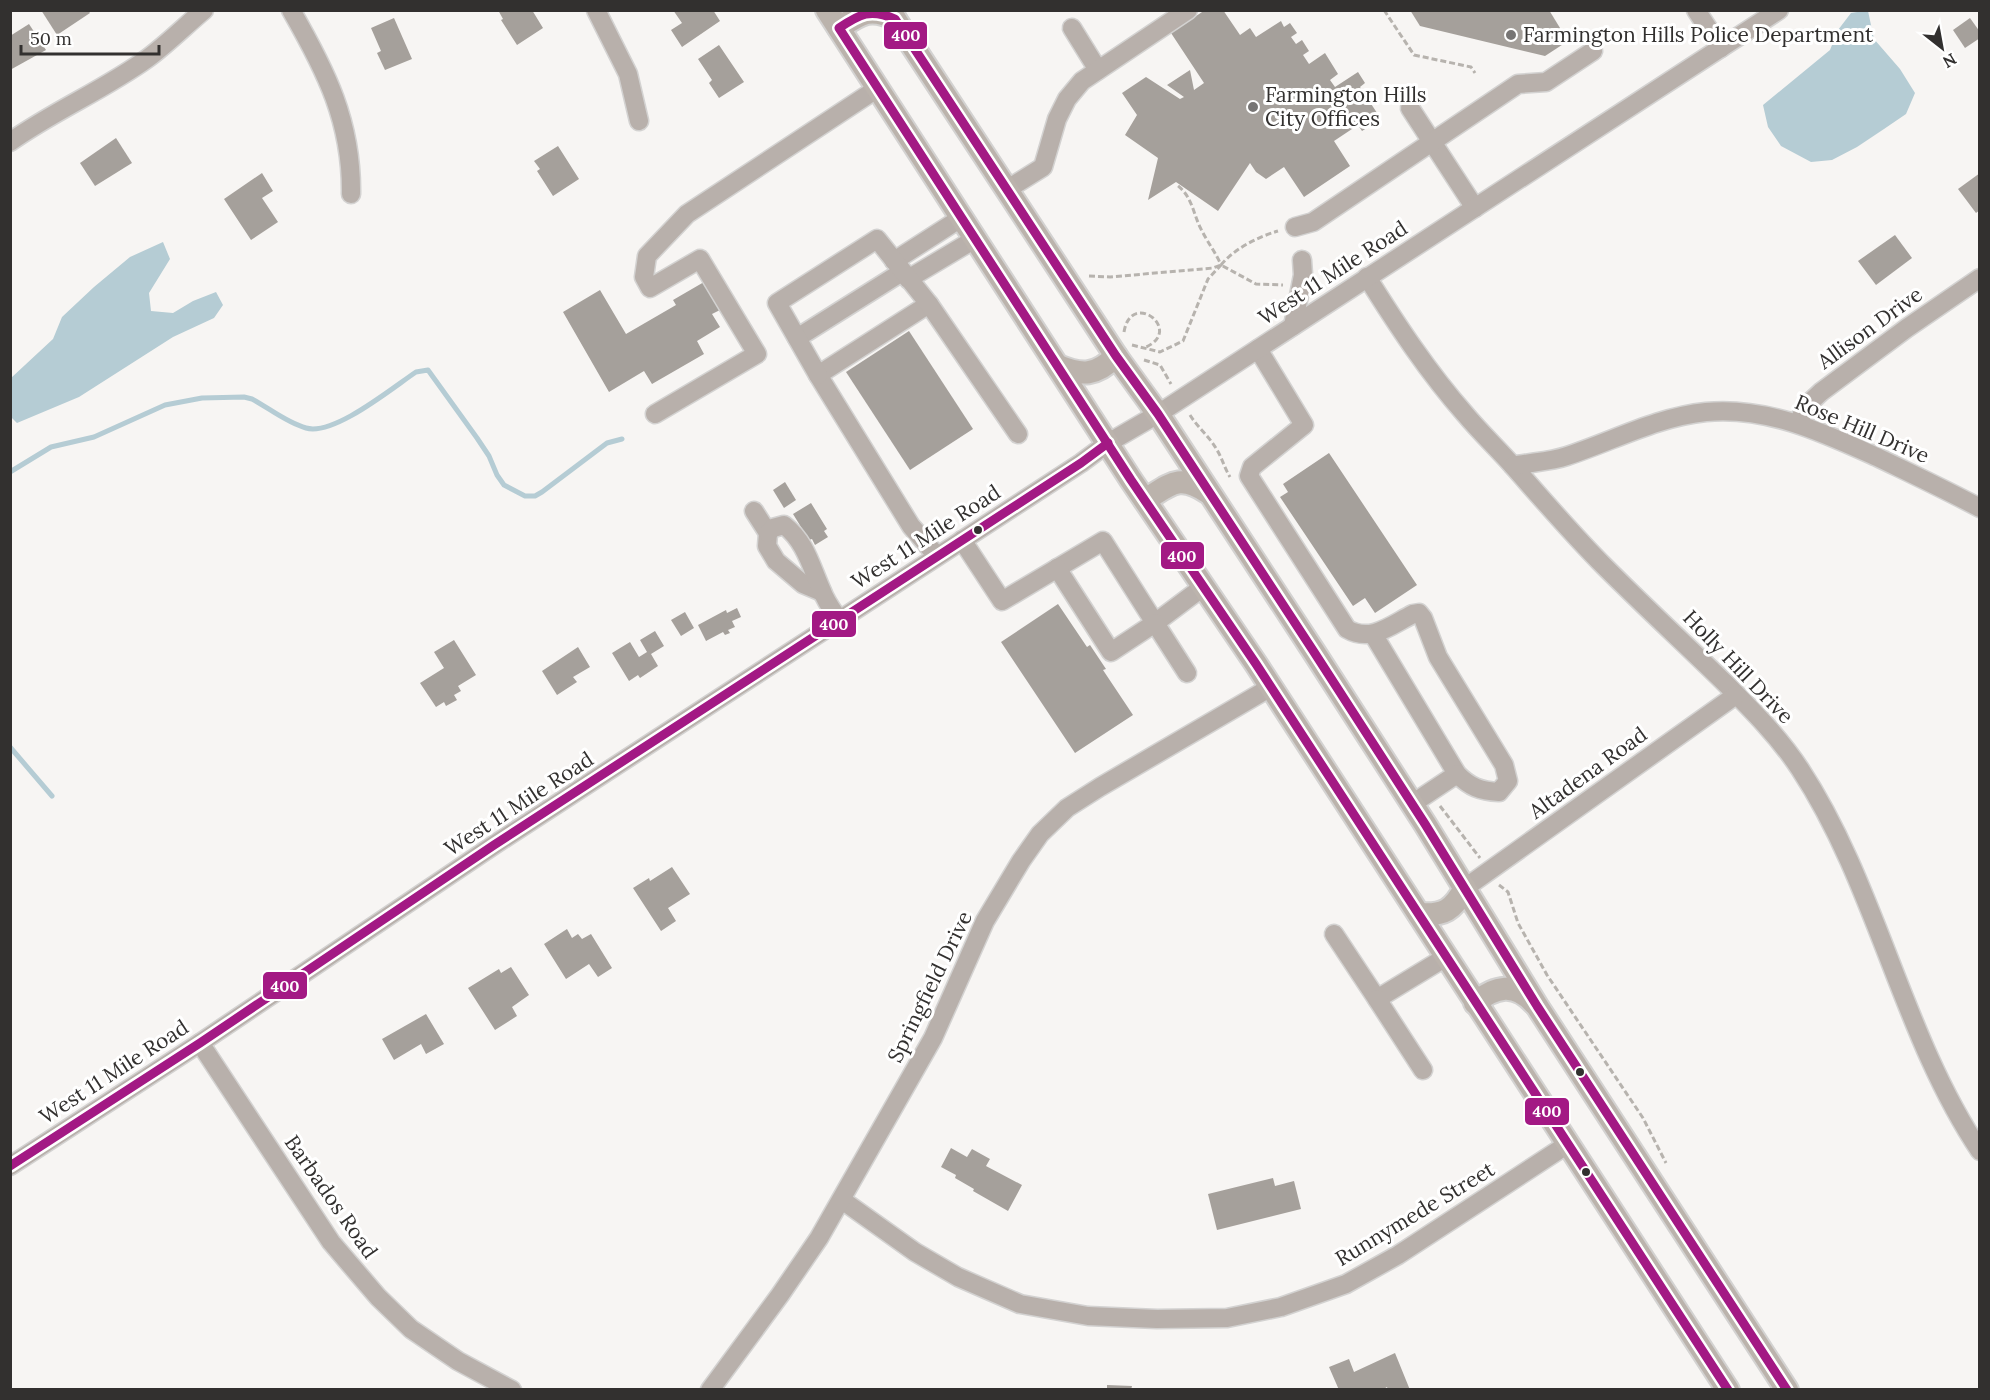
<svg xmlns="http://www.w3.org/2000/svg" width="1990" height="1400" viewBox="0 0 1990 1400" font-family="Lora,serif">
  <rect width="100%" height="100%" fill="#f7f5f3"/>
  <g fill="#b5ccd4">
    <polygon points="1863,11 1868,11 1874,39 1900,69 1915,93 1906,114 1884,129 1857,147 1832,160 1811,162 1781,146 1768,127 1763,105 1830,50 1838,30 1851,13"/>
    <polygon points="163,242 170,259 149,293 151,311 173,313 193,301 216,292 223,305 214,318 173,337 79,397 17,423 11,417 11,378 53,339 62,317 94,287 130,257"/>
  </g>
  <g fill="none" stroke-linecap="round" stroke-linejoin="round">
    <g stroke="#b5ccd4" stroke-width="5">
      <path d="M10,472L51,447L94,437L165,405L202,398L244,397L252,399C269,408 287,423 306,428C334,436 392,388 416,372L428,370L477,438L489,456L497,475L504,485L525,496H535L542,492L607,443L622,439"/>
      <polyline points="10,747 52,796"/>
    </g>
  </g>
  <g fill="#a5a09b">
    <polygon points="41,10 88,10 90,13 57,35"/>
    <polygon points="498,10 532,10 543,28 517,45 501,20 503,19"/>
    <polygon points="673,10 713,10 720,21 682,47 671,30 682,23"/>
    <polygon points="1205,10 1223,10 1240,35 1250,28 1256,37 1281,21 1284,27 1290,23 1297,33 1291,37 1296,44 1302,40 1309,51 1303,55 1309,64 1325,53 1338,74 1330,80 1335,87 1358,72 1365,83 1360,87 1381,119 1362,131 1358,125 1334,141 1350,166 1304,197 1284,167 1266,179 1256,172 1250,163 1218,211 1176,182 1148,200 1158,158 1125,135 1137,115 1122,93 1146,77 1180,99 1184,97 1167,85 1190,70 1194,90 1204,83 1171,33"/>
    <polygon points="1410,10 1549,10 1568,41 1545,56 1420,26"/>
    <polygon points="394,18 412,59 385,70 377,53 381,51 371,28"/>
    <polygon points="1970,18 1980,32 1980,38 1965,48 1953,30"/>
    <polygon points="29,24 46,50 10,70 10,36"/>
    <polygon points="719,45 744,82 719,98 709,83 712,80 698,59"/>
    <polygon points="116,138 132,163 95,186 80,163"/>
    <polygon points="558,146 579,179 553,196 537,171 540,169 534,161"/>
    <polygon points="262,173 273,191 262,198 278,222 251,240 224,199"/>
    <polygon points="1980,173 1980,210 1976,213 1958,189"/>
    <polygon points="1895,235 1912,258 1876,285 1858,261"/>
    <polygon points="704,282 720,310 712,314 720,327 697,341 704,354 652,384 644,371 609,392 563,312 600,290 626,334 676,305 673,300"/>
    <polygon points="909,331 973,429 910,470 846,372"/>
    <polygon points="1329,453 1417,585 1375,613 1365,598 1353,606 1280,497 1288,492 1283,484"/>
    <polygon points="785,482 796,500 784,508 773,490"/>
    <polygon points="811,503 827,529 824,531 828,537 815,545 812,539 809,540 793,514"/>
    <polygon points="1058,604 1087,647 1090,645 1106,669 1103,670 1133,715 1075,753 1001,642"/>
    <polygon points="737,608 741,617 732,621 735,627 728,630 730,633 725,635 723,632 706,641 698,625 726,610 727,613"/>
    <polygon points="685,612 694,628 681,636 671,620"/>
    <polygon points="655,631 664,646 651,654 658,666 640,678 638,675 629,681 612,653 630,642 639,657 647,652 640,640"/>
    <polygon points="454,640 476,675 458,686 461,691 454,695 457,700 446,706 444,702 436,707 420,683 444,668 434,652"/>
    <polygon points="578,647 590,667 573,677 577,682 557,695 542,671"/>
    <polygon points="672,867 690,894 668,908 676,921 661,931 633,888 649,878 650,881"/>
    <polygon points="567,929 572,938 578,934 582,939 591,934 612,968 598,977 589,964 566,979 544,944"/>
    <polygon points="511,967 529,995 512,1007 517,1016 495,1030 468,988 499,969 501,973"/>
    <polygon points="426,1014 444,1044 426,1054 421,1044 394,1060 382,1039"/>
    <polygon points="951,1148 967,1157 972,1149 990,1159 986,1166 1022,1185 1008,1211 973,1191 974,1189 955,1178 956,1175 941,1167"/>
    <polygon points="1273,1178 1275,1186 1294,1181 1301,1209 1217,1230 1208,1194"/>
    <polygon points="1395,1353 1410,1390 1388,1390 1387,1387 1382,1390 1339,1390 1329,1367 1349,1359 1354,1372"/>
    <polygon points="1107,1385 1132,1386 1131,1390 1107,1390"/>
  </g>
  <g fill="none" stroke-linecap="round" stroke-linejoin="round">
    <g stroke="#d3d2d1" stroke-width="21">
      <g id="minor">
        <path d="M291,10C326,71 352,122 351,194"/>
        <polyline points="596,10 628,74 639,121"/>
        <polyline points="1696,10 1721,48"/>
        <polyline points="1072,28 1098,70"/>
        <polyline points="1410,108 1475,208"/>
        <path d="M10,142C55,110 104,90 148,58C167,44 185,26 204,10"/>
        <polyline points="1006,190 1043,167 1057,119 1067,99 1082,81 1188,10"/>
        <polyline points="1295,227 1313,222 1518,84 1546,82 1593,51"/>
        <polyline points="894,261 961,218"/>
        <path d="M1367,277C1397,325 1428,372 1465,414C1480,432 1497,448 1513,466C1543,500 1572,534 1604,566C1644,606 1685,644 1725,683C1752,710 1779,737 1800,769C1877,886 1902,1035 1980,1151"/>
        <polyline points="908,279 975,239"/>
        <polyline points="929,304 818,375 911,526 937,556"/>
        <polyline points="1293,326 1303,275 1302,260"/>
        <polyline points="797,338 902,272"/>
        <path d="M1258,349L1304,425L1252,467L1249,476L1347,629C1371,643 1391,625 1413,614L1419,613L1423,618L1438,657L1504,765L1508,781L1499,792C1480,791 1470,787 1457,774L1373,634"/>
        <polyline points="818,375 777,303 877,239 929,304 1018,434"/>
        <polyline points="655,414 757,354 700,259 650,288 644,277 647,256 687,214 878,88"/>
        <polyline points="1798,424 1805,407 1821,392 1907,328 1980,278"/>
        <path d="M1513,466C1531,462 1549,462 1567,456C1613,441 1657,417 1706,412C1767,406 1824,433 1877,457C1912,474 1946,490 1980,508"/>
        <polyline points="754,511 768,533 767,546 776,561 803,584 822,592"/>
        <path d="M768,533L773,528L784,525C806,542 811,567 822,591C826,602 833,611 839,620"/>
        <polyline points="962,540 1002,601 1103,541 1155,623 1203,587"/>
        <polyline points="1057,568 1111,652 1155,623 1187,673"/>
        <polyline points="1412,804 1457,774"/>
        <polyline points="1465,888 1736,695"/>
        <polyline points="1334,934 1377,999 1446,957"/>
        <polyline points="1377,999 1423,1070"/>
        <polyline points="200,1043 331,1242 378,1297 411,1329 458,1361 512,1390"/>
        <polyline points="10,1166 200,1043 494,845 1081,463 1108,443 1158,414 1779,10"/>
        <polyline points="842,1200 915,1252 958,1277 1020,1304 1088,1316 1157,1319 1227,1318 1281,1307 1346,1284 1398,1255 1568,1144"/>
        <polyline points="710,1390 780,1295 819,1238 933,1038 985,921 1021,861 1040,834 1067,808 1100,787 1271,687"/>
      </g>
    </g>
    <g stroke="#d3d2d1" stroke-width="26">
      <g id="major">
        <polyline points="827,10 1131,480 1256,664 1728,1390"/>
        <polyline points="889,10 1116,356 1158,414 1314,652 1425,824 1537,1006 1787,1390"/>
        <path d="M839,28C860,14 870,6 895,19"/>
        <path d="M1058,366C1082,376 1096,376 1116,356"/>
        <path d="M1145,500C1170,485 1179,473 1207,492"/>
        <path d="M1419,914C1444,916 1453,910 1465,888"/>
        <path d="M1475,1003C1495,986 1515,982 1534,1003"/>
      </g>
    </g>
    <g stroke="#b7b3ae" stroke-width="3" stroke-dasharray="6 3" stroke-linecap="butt">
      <polyline points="1384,10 1414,55 1471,67 1475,73"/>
      <path d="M1221,265C1235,248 1258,237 1278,231"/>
      <polyline points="1089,276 1110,277 1213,268 1221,265 1256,284 1283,285"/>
      <path d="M1124,332C1131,289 1184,330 1146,347"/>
      <path d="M1132,345L1160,352L1183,341L1208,279L1221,265C1216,253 1208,243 1202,231C1193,215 1193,197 1177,185"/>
      <polyline points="1144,360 1160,365 1171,384"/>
      <path d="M1190,415C1198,428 1210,437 1217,450C1222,458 1224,467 1230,477"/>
      <polyline points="1440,806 1480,858"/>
      <polyline points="1499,885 1508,892 1518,923 1547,975 1643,1118 1666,1163"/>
    </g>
    <use href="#minor" stroke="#b8b0ab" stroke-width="18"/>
    <use href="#major" stroke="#bbb3ac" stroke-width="22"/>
    <g stroke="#fff" stroke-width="14">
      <g id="bus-1">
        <polyline points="10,1166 200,1043 494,845 1081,463 1108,443"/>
        <path d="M1728,1390L1256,664L1131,480L839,28C860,14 870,8 895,19L1116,356L1158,414L1314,652L1425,824L1537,1006L1787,1390"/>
      </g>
    </g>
    <use href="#bus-1" stroke="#a31984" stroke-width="9"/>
  </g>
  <g fill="#777574" stroke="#fff" stroke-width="2">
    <circle cx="1511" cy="35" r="6"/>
    <circle cx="1253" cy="107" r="6"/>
  </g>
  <g fill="#32302f" stroke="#fff" stroke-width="2">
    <circle cx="978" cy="530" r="5"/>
    <circle cx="1580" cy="1072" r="5"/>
    <circle cx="1586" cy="1172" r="5"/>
  </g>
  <g text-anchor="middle" stroke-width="6" stroke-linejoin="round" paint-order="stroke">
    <g font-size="21" fill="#32302f" stroke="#fff" text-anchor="start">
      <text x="1523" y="42">Farmington Hills Police Department</text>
      <text x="1265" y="102">Farmington Hills<tspan x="1265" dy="24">City Offices</tspan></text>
    </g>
    <g font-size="21" fill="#32302f" stroke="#fff">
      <text transform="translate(1333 273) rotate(-33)" y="7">West 11 Mile Road</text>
      <text transform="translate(1870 328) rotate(-36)" y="7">Allison Drive</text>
      <text transform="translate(1862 429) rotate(23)" y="7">Rose Hill Drive</text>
      <text transform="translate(926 537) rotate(-33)" y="7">West 11 Mile Road</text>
      <text transform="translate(1738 667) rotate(46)" y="7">Holly Hill Drive</text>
      <text transform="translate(1588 773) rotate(-36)" y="7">Altadena Road</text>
      <text transform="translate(519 804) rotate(-33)" y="7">West 11 Mile Road</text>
      <text transform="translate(930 987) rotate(-64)" y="7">Springfield Drive</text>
      <text transform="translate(114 1072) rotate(-33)" y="7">West 11 Mile Road</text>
      <text transform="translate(331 1197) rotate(55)" y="7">Barbados Road</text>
      <text transform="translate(1415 1214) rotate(-31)" y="7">Runnymede Street</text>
    </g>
  </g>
  <g stroke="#fff" stroke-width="2">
    <rect x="883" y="21" width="45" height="29" rx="6" fill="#a31984"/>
    <rect x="1160" y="541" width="45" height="29" rx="6" fill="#a31984"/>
    <rect x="811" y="610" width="46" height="28" rx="6" fill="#a31984"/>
    <rect x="262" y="971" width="46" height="29" rx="6" fill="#a31984"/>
    <rect x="1524" y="1097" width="46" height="29" rx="6" fill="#a31984"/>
  </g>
  <g font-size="16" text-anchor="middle" font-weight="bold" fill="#fff">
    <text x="906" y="41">400</text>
    <text x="1182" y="562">400</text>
    <text x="834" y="630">400</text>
    <text x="285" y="992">400</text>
    <text x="1547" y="1117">400</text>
  </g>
  <rect width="1990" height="1400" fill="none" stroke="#32302f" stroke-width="24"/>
  <g transform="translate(1942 48) rotate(149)" stroke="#ffffff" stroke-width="4.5" paint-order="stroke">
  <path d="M0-4.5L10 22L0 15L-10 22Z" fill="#32302f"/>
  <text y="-9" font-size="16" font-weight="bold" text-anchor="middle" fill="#32302f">N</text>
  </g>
  <path d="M21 45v9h138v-9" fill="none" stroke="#32302f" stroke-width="3"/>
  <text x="30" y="45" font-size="18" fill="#32302f" stroke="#ffffff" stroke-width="4.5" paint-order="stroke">50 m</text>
</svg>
